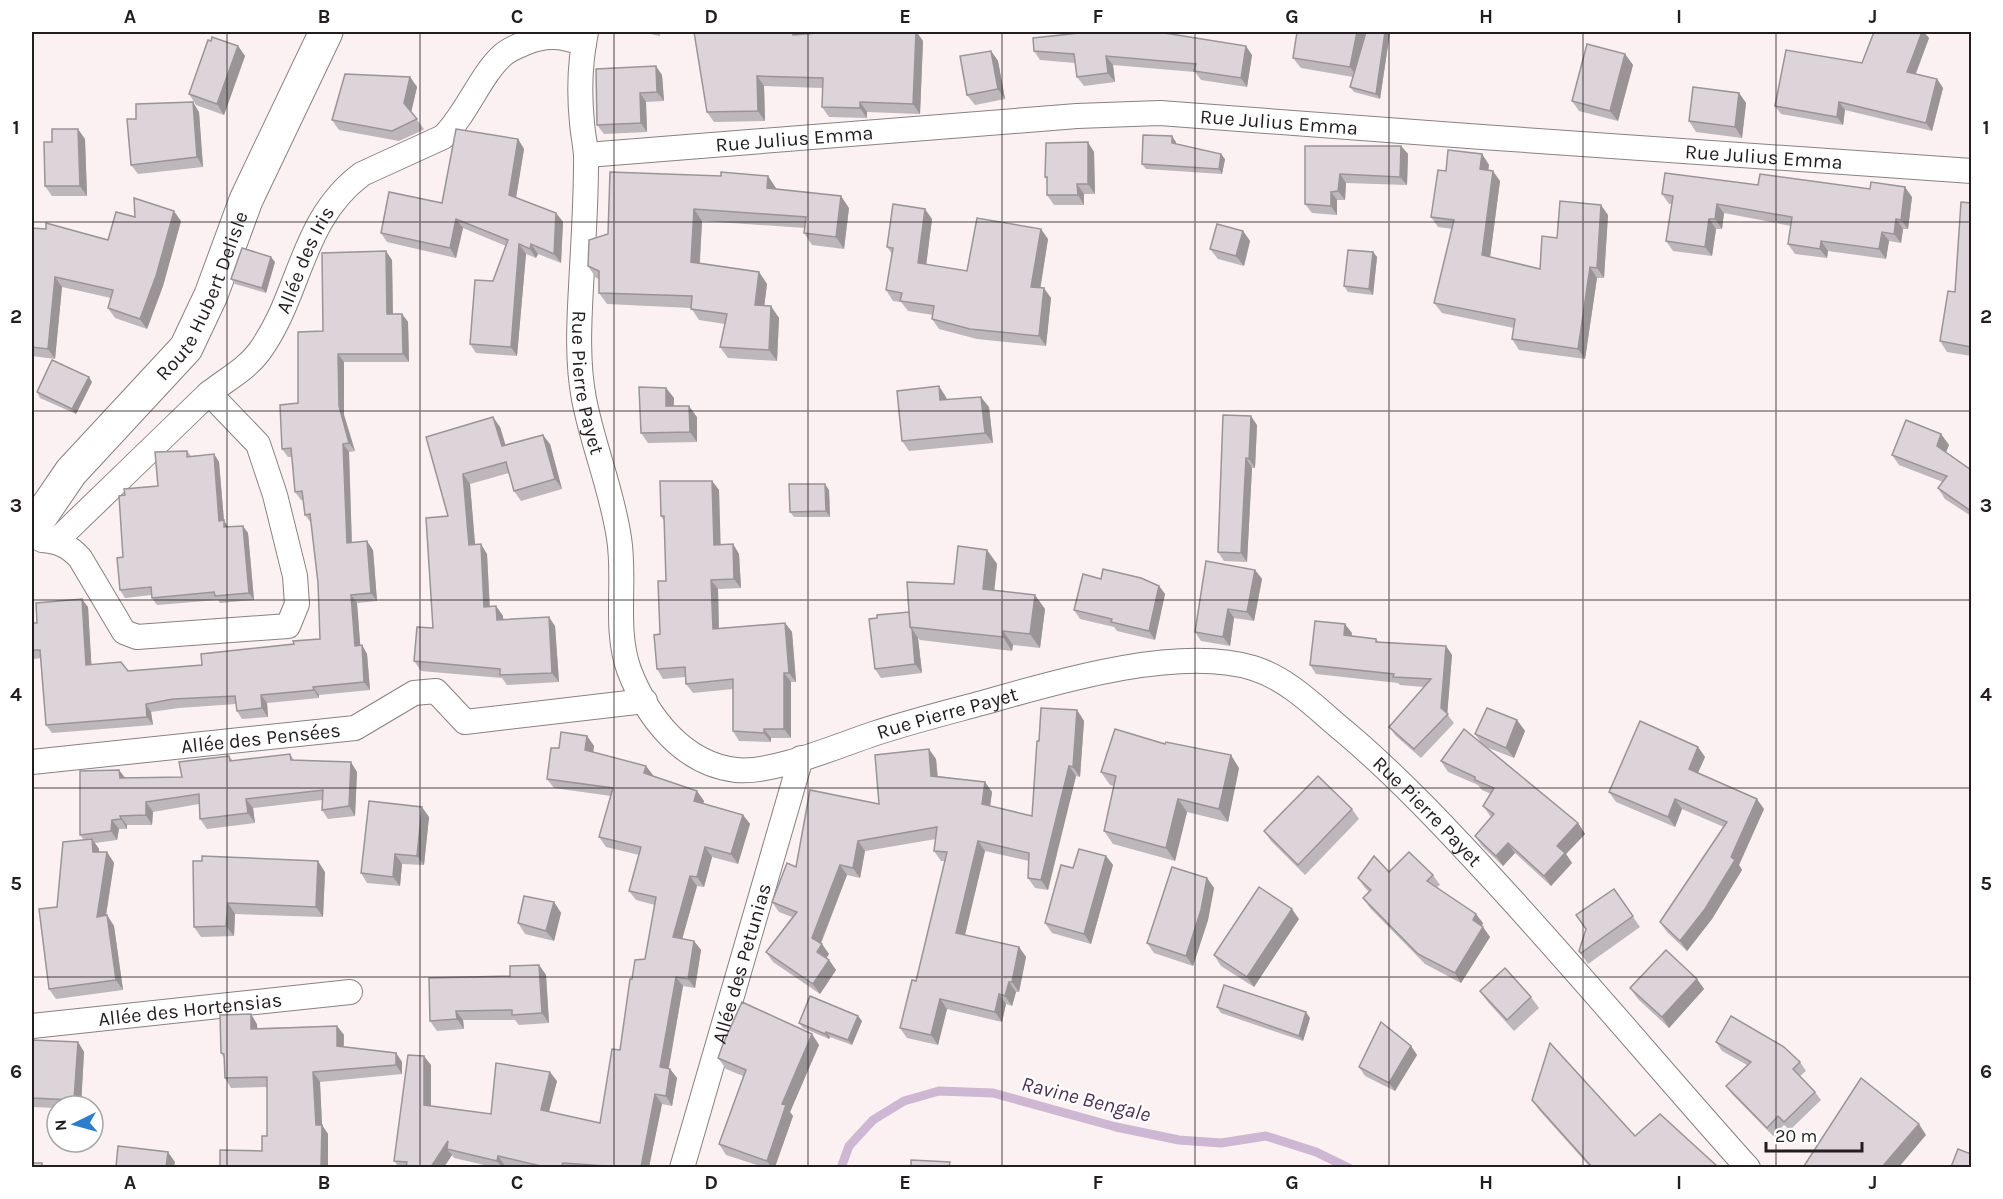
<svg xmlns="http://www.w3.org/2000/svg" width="2003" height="1199" viewBox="0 0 2003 1199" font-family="Karla,sans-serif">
  <rect width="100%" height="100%" fill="#fbf1f3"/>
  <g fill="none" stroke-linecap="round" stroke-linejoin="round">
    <polyline stroke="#ceb7d3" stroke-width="9" points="841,1168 849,1146 873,1120 904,1101 939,1091 993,1093 1116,1127 1179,1140 1221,1143 1266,1136 1316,1152 1349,1168"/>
    <g stroke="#898082" stroke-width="26">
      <g id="minor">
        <path id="s1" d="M586,32C580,61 579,93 582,123C583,137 587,150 586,164C586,205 583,246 581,287C579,324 577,362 584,399C593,446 612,490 619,538C626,581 614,628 629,670C647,717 683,764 736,770C772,774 837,746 873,734C909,722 945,713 982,703C1056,682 1178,645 1253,668C1289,679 1317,709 1345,732C1397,776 1444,826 1490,876C1578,971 1661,1071 1748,1168"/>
        <path id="s2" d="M587,155L1077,116L1160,113L1482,137L1972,171"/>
        <path d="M42,540C58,541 69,546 80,558L124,632L137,637L288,626L297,604L295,576L275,495L258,444L209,393"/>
        <path id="s3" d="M56,541C106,493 156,444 206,396C223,381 245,371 259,352C301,295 300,220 362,174L443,137C467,114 481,73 504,54C510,49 518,46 525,43C547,34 562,36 584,44"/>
        <path id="s4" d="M32,762L355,728L414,693L436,691L465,722L645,701"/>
        <path id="s5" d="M32,1026L350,992"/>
        <path id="s6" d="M682,1168L801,758"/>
      </g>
    </g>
    <g stroke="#898082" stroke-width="35">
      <g id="secondary">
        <path id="s7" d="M32,529L71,472L186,348L211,295L246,200L326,32"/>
      </g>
    </g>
    <use href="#minor" stroke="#fff" stroke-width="24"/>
    <use href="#secondary" stroke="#fff" stroke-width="33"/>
  </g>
  <g fill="#bdb6ba">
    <polygon points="641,32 660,32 660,36"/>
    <polygon points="694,32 800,32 800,35 831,32 917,32 923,41 920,114 867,112 867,118 829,117 822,107 822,88 764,86 765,121 714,122 707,112"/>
    <polygon points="1366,32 1390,32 1380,99 1354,92 1350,87 1353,77 1301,68 1293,58"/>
    <polygon points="1172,34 1252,55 1247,87 1201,80 1195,72 1113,65 1115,82 1084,86 1077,77 1075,63 1040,60 1034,51"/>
    <polygon points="1929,38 1916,74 1937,79 1943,88 1932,131 1845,110 1843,125 1781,114 1775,106 1862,63"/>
    <polygon points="238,46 245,56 224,115 196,105 189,94"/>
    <polygon points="991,51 998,61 1005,99 975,105 967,95"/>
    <polygon points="1625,54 1633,65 1618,121 1579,111 1572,101"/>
    <polygon points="662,75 664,101 646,102 647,132 604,134 597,125"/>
    <polygon points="410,77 417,87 411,112 424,129 421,131 399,141 339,130 332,120"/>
    <polygon points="1739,93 1746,103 1742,138 1696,132 1689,121"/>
    <polygon points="199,112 203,167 138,174 131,165 136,119"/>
    <polygon points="85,139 87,196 52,196 45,186"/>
    <polygon points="518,139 524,149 516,198 556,213 563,222 561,263 538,254 536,258 526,254 517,356 476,353 470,344 506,246 463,228 456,258 387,242 381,233 442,203"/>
    <polygon points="1176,142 1176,144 1225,159 1222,174 1146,169 1142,164"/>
    <polygon points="1305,146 1401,146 1408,154 1407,185 1346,183 1345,200 1337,200 1337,215 1312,213 1305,204"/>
    <polygon points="1094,152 1095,194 1084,194 1084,205 1054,205 1047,195 1047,180 1045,177"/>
    <polygon points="1482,154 1489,165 1488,170 1500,181 1490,257 1540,269 1557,238 1608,215 1604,278 1597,278 1585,359 1519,350 1512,339 1514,328 1442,313 1434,303 1452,229 1438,227 1431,217 1446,171"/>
    <polygon points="721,176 768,176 776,189 849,208 844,249 812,245 804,233 805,228 702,221 700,263 759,272 767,284 764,306 779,318 777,361 728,358 720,347 725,324 699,320 691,308 607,304 599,293 599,279 596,278 588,266 608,234"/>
    <polygon points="1758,185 1912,197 1908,229 1903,229 1901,243 1889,241 1886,259 1828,251 1827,258 1795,254 1788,244 1791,226 1724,213 1722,229 1716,229 1712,256 1673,251 1666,241 1672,204 1669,204 1662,194"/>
    <polygon points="1971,203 1971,356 1947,352 1940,341 1955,292"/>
    <polygon points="135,217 181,221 163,286 147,329 115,318 108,308 111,298 62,287 55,359 32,356 32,228 108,240"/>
    <polygon points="932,219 926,265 967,271 1048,239 1040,288 1051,298 1046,346 977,339 939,329 932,319 933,315 908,311 901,302 893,301 886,290 892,254 887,247"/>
    <polygon points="1243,231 1250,241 1244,266 1218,259 1210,249"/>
    <polygon points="1373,252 1377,257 1373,295 1348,292 1344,286"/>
    <polygon points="392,260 393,314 402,314 408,322 409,362 344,362 344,415 355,451 349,452 352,543 373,550 377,601 357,603 360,646 362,645 367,654 370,690 319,695 319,698 267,703 268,717 242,719 237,711 236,704 179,708 151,712 153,725 52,733 46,725 41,658 34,659 32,655 32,623 37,623 88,607 91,665 128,671 202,665 294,644 320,639 318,583 311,523 305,515 303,500 301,500 295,492 292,457 288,457 282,449 323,331"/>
    <polygon points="275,262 266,293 235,284 231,279"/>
    <polygon points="92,382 76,414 40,398 37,392"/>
    <polygon points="666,388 674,398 674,406 697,417 697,442 648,443 641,433"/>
    <polygon points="946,397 947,400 989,407 993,443 909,451 902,441"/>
    <polygon points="1223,415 1257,425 1255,468 1252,468 1247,562 1224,561 1218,552"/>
    <polygon points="500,427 505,445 550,444 562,489 521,501 514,491 509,473 470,484 475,545 487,554 490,607 496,606 503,616 503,619 555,626 559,682 507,685 502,678 421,671 414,661 433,628 448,516 426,437"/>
    <polygon points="1941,434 1949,445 1946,452 1971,470 1971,516 1945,499 1938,488 1943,482 1899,465 1892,455"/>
    <polygon points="187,451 191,456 214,454 219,462 224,521 228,527 248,533 254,600 220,603 218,600 157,605 152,598 152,595 125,598 120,590 123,557 125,495 158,486"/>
    <polygon points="712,481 719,490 720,545 733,544 739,554 741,588 718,589 719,628 785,623 792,632 796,682 791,682 791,738 771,738 771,742 739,741 733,731 733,689 693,693 686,684 685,677 663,679 657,669 666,581 664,521 661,516"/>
    <polygon points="829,490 830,517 794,517 790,512"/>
    <polygon points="987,550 997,564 994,590 1045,609 1040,648 1013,645 1012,651 920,640 918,638 922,673 881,678 875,669 909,612 954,584"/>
    <polygon points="1255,570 1262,579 1254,621 1234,618 1230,646 1201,641 1195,632"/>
    <polygon points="1101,579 1159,586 1165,594 1155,640 1117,631 1114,627 1080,619 1074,610"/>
    <polygon points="1352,633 1351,636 1376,639 1379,642 1446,646 1452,655 1447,714 1454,723 1421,758 1396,736 1389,727 1424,687 1400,685 1398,683 1316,674 1310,665"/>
    <polygon points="1077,710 1084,721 1080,777 1076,776 1048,890 1035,888 1028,878 1029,861 985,851 965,935 1019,947 1026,957 1019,992 1016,992 1012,1006 1006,1004 1002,1022 947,1009 938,1045 907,1038 900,1028 916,981 945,861 941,861 934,851 936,839 865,851 860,878 847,875 821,944 829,954 826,958 829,960 836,970 820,994 773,962 766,952 792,917 779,912 772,902 796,867 879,804 936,759 938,776 985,782 992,792 990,806 1032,816 1039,741"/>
    <polygon points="1517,720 1525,731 1514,758 1486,747 1578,823 1585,834 1566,854 1572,863 1551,886 1515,853 1503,866 1482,846 1475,836 1491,817 1483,806 1491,794 1482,790 1478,785 1448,772 1441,761 1480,741 1475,734"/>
    <polygon points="587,736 594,746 593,752 653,775 653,776 697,791 704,801 703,803 743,815 750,824 738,864 712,857 704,887 697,886 682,939 694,941 701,950 695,988 683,986 669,1068 670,1069 677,1078 672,1106 662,1104 649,1167 512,1167 505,1166 504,1167 493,1167 454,1158 452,1155 444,1167 399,1167 394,1161 431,1065 431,1106 491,1114 557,1081 549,1112 600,1123 620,1050 632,979 645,959 655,905 636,900 629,891 639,855 606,847 599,837 611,796 554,788 547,779 559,748"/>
    <polygon points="1698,747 1705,757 1698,773 1764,809 1739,865 1742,870 1712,919 1687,951 1667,932 1660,922 1724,827 1682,809 1675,827 1616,802 1609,792"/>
    <polygon points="290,754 294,760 357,772 355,816 328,819 322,810 322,800 253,808 255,823 207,829 200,819 199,804 153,812 152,825 127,825 127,829 119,829 117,840 95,843 99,849 99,852 107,852 114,863 106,916 107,915 114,926 123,990 56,999 49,989 57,907 84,840 80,835 119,770 125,778 182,777 229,756 233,761"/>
    <polygon points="1239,768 1228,822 1187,812 1175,861 1113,844 1104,831 1114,786 1110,785 1101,772"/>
    <polygon points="1352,809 1359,819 1305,875 1271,841 1264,831"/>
    <polygon points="429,817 424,865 402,864 400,886 367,883 361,873"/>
    <polygon points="1106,856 1113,865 1091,944 1052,933 1045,923 1073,868"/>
    <polygon points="193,861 325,872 323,917 235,914 234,936 201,937 194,927"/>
    <polygon points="1389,872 1433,875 1440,885 1437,887 1483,923 1482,926 1490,937 1461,983 1425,964 1370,908 1363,898 1369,892 1365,888 1358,878"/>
    <polygon points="1207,878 1214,888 1208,920 1193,966 1154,953 1147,943"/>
    <polygon points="1614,889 1640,927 1588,964 1579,951"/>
    <polygon points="554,902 561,913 554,941 525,934 518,923"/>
    <polygon points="1299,919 1254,987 1221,966 1214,955"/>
    <polygon points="539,965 546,975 549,1023 519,1025 515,1020 463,1020 464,1029 437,1031 430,1021 510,976"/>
    <polygon points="1697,979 1704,989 1669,1028 1638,999 1630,988"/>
    <polygon points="1480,991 1531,997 1539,1008 1514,1031 1487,1001"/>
    <polygon points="1217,1007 1310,1018 1303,1041 1221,1013"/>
    <polygon points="858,1016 862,1021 852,1045 830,1037 829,1039 803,1028 799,1023"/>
    <polygon points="257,1024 257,1028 337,1026 344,1035 344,1047 396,1053 402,1062 402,1074 320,1082 322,1125 328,1134 262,1151 267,1136 267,1087 231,1088 225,1078 225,1059 221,1053"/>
    <polygon points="812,1034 819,1045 790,1112 793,1116 775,1167 763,1167 726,1155 719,1144 743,1076 726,1069 718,1058"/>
    <polygon points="32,1040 78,1042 84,1052 81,1106 57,1106 57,1108 32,1107"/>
    <polygon points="1716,1042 1800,1062 1806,1071 1800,1076 1815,1092 1821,1100 1790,1130 1784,1125 1773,1136 1732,1094 1726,1086 1747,1065 1722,1051"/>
    <polygon points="1411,1046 1417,1055 1395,1091 1365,1076 1359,1067"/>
    <polygon points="1532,1100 1635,1136 1718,1167 1590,1167 1540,1111"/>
  </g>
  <g fill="#9a9497">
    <polygon points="793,32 800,32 800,45 793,35"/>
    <polygon points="916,32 923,41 920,114 913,104"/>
    <polygon points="1165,32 1172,32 1171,42 1165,33"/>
    <polygon points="1357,32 1366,32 1357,77 1350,67"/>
    <polygon points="1385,32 1390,32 1380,99 1376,94"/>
    <polygon points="1922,32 1924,32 1929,38 1913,80 1907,72"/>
    <polygon points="238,46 245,56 224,115 217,104"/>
    <polygon points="1246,46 1252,55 1247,87 1241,78"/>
    <polygon points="991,51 998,61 1005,99 998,89"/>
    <polygon points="1625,54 1633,65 1618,121 1610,111"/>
    <polygon points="1106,56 1113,65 1115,82 1108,73"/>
    <polygon points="656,66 662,75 664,101 657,92"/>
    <polygon points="757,76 764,86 765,121 758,111"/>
    <polygon points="410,77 417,87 411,113 404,103"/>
    <polygon points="1937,79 1943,88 1932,131 1926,123"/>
    <polygon points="640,93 646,102 647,132 641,123"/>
    <polygon points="1739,93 1746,103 1742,138 1735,127"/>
    <polygon points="193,102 199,112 203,167 197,157"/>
    <polygon points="860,102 867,112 867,118 860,108"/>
    <polygon points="1839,102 1845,110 1843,125 1837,117"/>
    <polygon points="78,129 85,139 87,196 80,186"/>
    <polygon points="1172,136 1176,142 1176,148 1172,143"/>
    <polygon points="518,139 524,149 515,204 509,195"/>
    <polygon points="1088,142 1094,152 1095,194 1088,184"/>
    <polygon points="1401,146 1408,154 1407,185 1400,177"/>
    <polygon points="1221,154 1225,159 1222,174 1219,169"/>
    <polygon points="1482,154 1489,165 1487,179 1480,169"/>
    <polygon points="1493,171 1500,181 1489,265 1482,255"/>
    <polygon points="1340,174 1346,183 1345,200 1338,191"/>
    <polygon points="768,176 776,188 775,199 767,188"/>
    <polygon points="1077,184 1084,194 1084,205 1078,195"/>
    <polygon points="1905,187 1912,197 1908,229 1901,220"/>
    <polygon points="1331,192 1337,200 1337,215 1331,206"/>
    <polygon points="841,196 849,208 844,249 836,237"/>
    <polygon points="1717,204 1724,213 1722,229 1715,219"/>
    <polygon points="1601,205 1608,215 1604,278 1597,268"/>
    <polygon points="694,209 702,221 699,273 691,262"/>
    <polygon points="925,209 932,219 925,274 918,263"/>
    <polygon points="174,211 181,221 163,286 147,329 140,319"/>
    <polygon points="556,213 563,222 561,263 554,254"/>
    <polygon points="456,219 463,228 456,258 450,248"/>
    <polygon points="1709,219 1716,229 1712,256 1705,247"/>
    <polygon points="1896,219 1903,229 1901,243 1894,234"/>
    <polygon points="1041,229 1048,239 1039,297 1031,287"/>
    <polygon points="1243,231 1250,241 1244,266 1236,256"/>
    <polygon points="1882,232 1889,241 1886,259 1879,249"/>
    <polygon points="1821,241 1828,251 1827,258 1820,249"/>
    <polygon points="519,244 526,254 517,356 511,347"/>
    <polygon points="531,244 538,254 536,258 530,249"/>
    <polygon points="386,251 392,260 393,323 387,314"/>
    <polygon points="1373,252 1377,257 1373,295 1369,289"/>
    <polygon points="271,257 275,262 266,293 262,288"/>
    <polygon points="1590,267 1597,278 1585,359 1578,349"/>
    <polygon points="759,272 767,284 763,316 755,305"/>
    <polygon points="55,277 62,287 55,359 48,349"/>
    <polygon points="1044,288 1051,298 1046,346 1039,336"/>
    <polygon points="771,306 779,318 777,361 769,350"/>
    <polygon points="402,314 408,322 409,362 403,354"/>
    <polygon points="338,354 344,362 344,415 355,451 349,443 339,406"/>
    <polygon points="89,377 92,382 76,414 72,409"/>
    <polygon points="939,386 946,397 948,411 940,400"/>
    <polygon points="666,388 674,398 673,417 666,406"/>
    <polygon points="981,397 989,407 993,443 985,433"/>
    <polygon points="689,406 697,417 697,442 690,432"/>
    <polygon points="1251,416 1257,425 1255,468 1249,459"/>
    <polygon points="493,417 500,427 509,456 502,446"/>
    <polygon points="1941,434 1949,445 1944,457 1937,446"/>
    <polygon points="543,435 550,444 562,489 555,479"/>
    <polygon points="343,444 349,452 352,551 347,543"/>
    <polygon points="214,454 219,462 224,521 229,528 229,535 219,521"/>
    <polygon points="1246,458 1252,468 1247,562 1241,553"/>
    <polygon points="463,474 470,484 476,555 469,545"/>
    <polygon points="712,481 719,490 721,555 714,545"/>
    <polygon points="825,484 829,490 830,517 826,511"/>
    <polygon points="243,526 248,533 254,600 249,593"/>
    <polygon points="367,541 373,550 377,601 371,593"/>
    <polygon points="481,544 487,554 490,617 484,607"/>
    <polygon points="733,544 739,554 741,588 734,579"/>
    <polygon points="987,550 997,564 993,603 983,589"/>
    <polygon points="1255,570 1262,579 1254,621 1247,612"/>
    <polygon points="711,580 718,589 719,638 713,629"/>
    <polygon points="1159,586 1165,594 1155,640 1149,631"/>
    <polygon points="351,595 357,603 361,654 355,646"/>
    <polygon points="1035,595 1045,609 1040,648 1030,634"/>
    <polygon points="82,599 88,607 92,673 86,665"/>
    <polygon points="496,606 503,616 504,629 497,620"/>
    <polygon points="1228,609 1234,618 1230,646 1223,637"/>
    <polygon points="549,617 555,626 559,682 552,673"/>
    <polygon points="785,623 792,632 796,682 789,673"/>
    <polygon points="1345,624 1352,633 1350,644 1344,635"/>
    <polygon points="912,629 918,638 922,673 915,664"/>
    <polygon points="1003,631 1013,645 1012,651 1003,637"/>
    <polygon points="362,645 367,654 370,690 364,682"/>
    <polygon points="1446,646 1452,655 1447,717 1441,708"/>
    <polygon points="784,673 791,682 791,738 784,729"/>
    <polygon points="313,687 319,695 319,698 314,690"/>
    <polygon points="261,695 267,703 268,717 262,708"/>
    <polygon points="146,704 151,712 153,725 147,717"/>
    <polygon points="1077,710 1084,721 1080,777 1073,767"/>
    <polygon points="1517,720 1525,731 1514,758 1506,748"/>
    <polygon points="764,729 771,738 771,742 764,733"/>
    <polygon points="587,736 594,746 592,760 585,750"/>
    <polygon points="1698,747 1705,757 1695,779 1689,769"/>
    <polygon points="929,749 936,759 938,786 931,776"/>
    <polygon points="1231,755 1239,768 1228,822 1219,809"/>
    <polygon points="351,762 357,772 355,816 349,806"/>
    <polygon points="646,766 653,775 651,783 644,773"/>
    <polygon points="1069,766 1076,776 1048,890 1041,880"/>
    <polygon points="119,770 126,779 120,778"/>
    <polygon points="985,782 992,792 989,814 982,804"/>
    <polygon points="697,791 704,801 701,811 694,801"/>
    <polygon points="246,799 253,808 255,823 248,813"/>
    <polygon points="1178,799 1187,812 1175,861 1166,848"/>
    <polygon points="1675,799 1682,809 1675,827 1668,817"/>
    <polygon points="1757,799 1764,809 1739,865 1742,870 1712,919 1687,951 1680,941 1731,857"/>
    <polygon points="146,802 153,812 152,825 146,815"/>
    <polygon points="422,807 429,817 424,865 417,856"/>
    <polygon points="743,815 750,824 738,864 731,854"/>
    <polygon points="120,816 127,825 127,829 121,819"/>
    <polygon points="112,820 119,829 117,840 111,831"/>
    <polygon points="1578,823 1585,834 1566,854 1572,863 1551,886 1544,876 1557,846"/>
    <polygon points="92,839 99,849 100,862 93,852"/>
    <polygon points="858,841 865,851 860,878 853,868"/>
    <polygon points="978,841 985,851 963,943 956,933"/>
    <polygon points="1508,843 1515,853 1503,866 1496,856"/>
    <polygon points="705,847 712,857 704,887 697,877"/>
    <polygon points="107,852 114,863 104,927 97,917"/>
    <polygon points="395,854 402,864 400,886 393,877"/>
    <polygon points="1106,856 1113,865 1091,944 1084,934"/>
    <polygon points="318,861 325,872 323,917 316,907"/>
    <polygon points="840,865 847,875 819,947 822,944 829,954 824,962 817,952 812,938"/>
    <polygon points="690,876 697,886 680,947 673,937"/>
    <polygon points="1207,878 1214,888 1208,920 1193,966 1186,956"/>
    <polygon points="554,902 561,913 554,941 546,931"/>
    <polygon points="228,903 235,914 234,936 226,926"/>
    <polygon points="1292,909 1299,919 1254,987 1247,977"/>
    <polygon points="1476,914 1483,923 1480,930 1473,920"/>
    <polygon points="107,915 114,926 123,990 116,980"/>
    <polygon points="1483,927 1490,937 1461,983 1455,973"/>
    <polygon points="694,941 701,950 695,988 688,979"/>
    <polygon points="1019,947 1026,957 1019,992 1012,982"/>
    <polygon points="829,960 836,970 820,994 813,984"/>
    <polygon points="539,965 546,975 549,1023 542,1013"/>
    <polygon points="676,977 683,986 667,1077 660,1067"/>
    <polygon points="1697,979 1704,989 1669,1028 1662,1017"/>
    <polygon points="1009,982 1016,992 1012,1006 1005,996"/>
    <polygon points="999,994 1006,1004 1002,1022 995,1012"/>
    <polygon points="940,999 947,1009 938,1045 931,1035"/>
    <polygon points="456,1011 463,1020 464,1029 457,1019"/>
    <polygon points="1306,1012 1310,1018 1303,1041 1299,1036"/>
    <polygon points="251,1014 257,1024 258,1038 251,1029"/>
    <polygon points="858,1016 862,1021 852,1045 848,1040"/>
    <polygon points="337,1026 344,1035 343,1056 337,1046"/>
    <polygon points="826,1032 830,1037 829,1039 825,1034"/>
    <polygon points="812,1034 819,1045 790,1112 793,1116 775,1167 771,1167 767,1161 782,1104"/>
    <polygon points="78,1042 84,1052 81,1106 78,1106 74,1100"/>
    <polygon points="1411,1046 1417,1055 1395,1091 1389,1083"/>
    <polygon points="396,1053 402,1062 402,1074 396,1065"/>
    <polygon points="424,1056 431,1065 431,1115 424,1105"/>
    <polygon points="670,1069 677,1078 672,1106 666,1096"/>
    <polygon points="313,1072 320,1082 322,1125 328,1134 328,1167 321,1167 316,1125"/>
    <polygon points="550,1072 557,1081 547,1119 541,1110"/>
    <polygon points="655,1094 662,1104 649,1167 641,1167"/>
    <polygon points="1919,1124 1926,1135 1899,1167 1882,1167"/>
    <polygon points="448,1141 447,1149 452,1155 444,1167 431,1167"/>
    <polygon points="168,1152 175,1162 174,1167 166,1167"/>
    <polygon points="498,1156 505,1166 504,1167 502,1167 497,1161"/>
  </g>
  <g fill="#dcd4d8" stroke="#9a9497" stroke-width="1.5">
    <polygon points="694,32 793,32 793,35 831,32 916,32 913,104 860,102 860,108 822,107 823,78 757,76 758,111 707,112"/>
    <polygon points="1089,32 1165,32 1165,33 1246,46 1241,78 1194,71 1196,64 1106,56 1108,73 1077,77 1074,54 1034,51 1033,38"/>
    <polygon points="1297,32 1357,32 1350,67 1293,58"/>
    <polygon points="1366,32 1385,32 1376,94 1350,87"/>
    <polygon points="1874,32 1922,32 1907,72 1937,79 1926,123 1839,102 1837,117 1775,106 1786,50 1862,63"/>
    <polygon points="212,37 238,46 217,104 189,94 208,40 211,41"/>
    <polygon points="1587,44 1625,54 1610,111 1572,101"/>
    <polygon points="991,51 998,89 967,95 960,56"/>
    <polygon points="656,66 657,92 640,93 641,123 597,125 596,69"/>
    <polygon points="345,74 410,77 404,103 417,119 392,131 332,120"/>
    <polygon points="1693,87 1739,93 1735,127 1689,121"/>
    <polygon points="193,102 197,157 131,165 127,119 136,119 136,104"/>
    <polygon points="52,129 78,129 80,186 45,186 44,142 52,142"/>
    <polygon points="456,129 518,139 509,195 556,213 554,254 531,244 530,249 519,244 511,347 470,344 475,280 493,281 508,240 456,219 450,248 381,233 389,192 442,203"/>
    <polygon points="1143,135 1172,136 1172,143 1221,154 1219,169 1142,164"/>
    <polygon points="1088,142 1088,184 1077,184 1078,195 1047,195 1047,177 1045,177 1046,143"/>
    <polygon points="1305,146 1401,146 1400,177 1340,174 1338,191 1331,192 1331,206 1305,204"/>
    <polygon points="1448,150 1482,154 1480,169 1493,171 1482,255 1540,269 1542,236 1557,238 1560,201 1601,205 1597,268 1590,267 1578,349 1512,339 1515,319 1434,303 1454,220 1431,217 1438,170 1446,171"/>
    <polygon points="610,172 721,176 721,172 768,176 767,188 841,196 836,237 804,233 806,217 694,209 691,262 759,272 755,305 771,306 769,350 720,347 727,314 691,309 692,296 599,293 599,271 588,266 589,240 608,234"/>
    <polygon points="1665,173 1758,185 1760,174 1870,189 1871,182 1905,187 1901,220 1896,219 1894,234 1882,232 1879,249 1821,241 1820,249 1788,244 1792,217 1717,204 1715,219 1709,219 1705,247 1666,241 1673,196 1662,194"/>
    <polygon points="134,198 174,211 156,276 140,319 108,308 113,290 55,277 48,349 32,347 32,228 46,229 46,223 108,240 116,212 135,217"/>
    <polygon points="1961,202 1971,203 1971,347 1940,341 1948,291 1955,292"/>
    <polygon points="893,204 925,209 918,263 967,271 977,218 1041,229 1031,287 1044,288 1039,336 970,329 932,319 934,306 900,301 902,293 886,290 893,248 887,247"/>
    <polygon points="1217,224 1243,231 1236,256 1210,249"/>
    <polygon points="242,248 271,257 262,288 231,279"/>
    <polygon points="1348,250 1373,252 1369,289 1344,286"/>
    <polygon points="386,251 387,314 402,314 403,354 338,354 339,406 349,443 343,444 347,543 367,541 371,593 351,595 355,646 362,645 364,682 313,687 314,690 261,695 262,708 237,711 235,696 173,699 146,704 147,717 46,725 40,650 32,650 32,623 37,623 36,603 82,599 86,665 121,662 128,671 202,665 201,654 294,644 293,641 320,639 318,583 310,514 305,515 302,491 295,492 291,448 282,449 280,405 298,403 298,332 323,331 322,253"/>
    <polygon points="52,360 89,377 72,409 37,392"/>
    <polygon points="939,386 940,400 981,397 985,433 902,441 897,391"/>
    <polygon points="639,387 666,388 666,406 689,406 690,432 641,433"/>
    <polygon points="1223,415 1251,416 1249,459 1246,458 1241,553 1218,552"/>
    <polygon points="493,417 502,446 543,435 555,479 514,491 506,462 463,474 469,545 481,544 484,607 496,606 497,620 549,617 552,673 500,675 500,669 414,661 417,627 433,628 426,518 448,516 426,437"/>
    <polygon points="1906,420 1941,434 1937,446 1971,470 1971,511 1938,488 1947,476 1892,455"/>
    <polygon points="187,451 187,457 214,454 219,521 224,520 224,527 243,526 249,593 215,596 214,592 152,598 151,587 120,590 117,558 123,557 119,496 125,495 124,489 158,486 155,452"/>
    <polygon points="660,481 712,481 714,545 733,544 734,579 711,580 713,629 785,623 789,673 784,673 784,729 764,729 764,733 733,731 733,679 686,684 685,667 657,669 654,635 660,634 658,581 666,581 664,516 661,516"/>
    <polygon points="789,484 825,484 826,511 790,512"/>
    <polygon points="958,546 987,550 983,589 1035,595 1030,634 1003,631 1003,637 910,627 907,582 954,584"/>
    <polygon points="1206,561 1255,570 1247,612 1228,609 1223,637 1195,632"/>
    <polygon points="1103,569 1141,578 1159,586 1149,631 1111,622 1112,619 1074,610 1083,574 1101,579"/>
    <polygon points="909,612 910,627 912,629 915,664 875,669 869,619 877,618 877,615"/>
    <polygon points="1315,621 1345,624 1344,635 1376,639 1376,642 1446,646 1441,708 1448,714 1414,749 1389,727 1431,679 1393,677 1394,674 1310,665"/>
    <polygon points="1041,708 1077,710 1073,767 1069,766 1041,880 1028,878 1029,853 978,841 956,933 1019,947 1012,982 1009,982 1005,996 999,994 995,1012 940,999 931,1035 900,1028 912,980 916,981 947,852 934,851 937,827 858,841 853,868 840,865 812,938 822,944 817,952 829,960 813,984 766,952 797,912 772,902 787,863 796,867 810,790 879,804 875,755 929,749 931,776 985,782 982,804 1032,816 1037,741 1039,741"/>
    <polygon points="1487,708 1517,720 1506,748 1475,734"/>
    <polygon points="1640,721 1698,747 1689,769 1757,799 1731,857 1735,860 1705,909 1680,941 1660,922 1727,822 1675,799 1668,817 1609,792"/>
    <polygon points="1115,729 1165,744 1166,742 1231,755 1219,809 1178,799 1166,848 1104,831 1116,776 1101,772"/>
    <polygon points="1464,729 1578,823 1557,846 1565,853 1544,876 1508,843 1496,856 1475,836 1494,814 1483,806 1494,788 1475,780 1475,777 1441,761"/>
    <polygon points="561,732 587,736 585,750 646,766 644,773 697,791 694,801 743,815 731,854 705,847 697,877 690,876 673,937 694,941 688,979 676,977 660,1067 670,1069 666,1096 655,1094 641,1167 621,1167 563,1163 561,1167 545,1167 498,1156 497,1161 447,1149 448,1141 431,1167 406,1167 407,1162 394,1161 408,1055 424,1056 424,1105 491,1114 496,1063 550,1072 541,1110 600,1123 612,1049 620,1050 630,979 632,979 635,960 645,959 656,897 629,891 641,847 599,837 613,788 547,779 551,748 559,748"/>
    <polygon points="290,754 291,760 351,762 349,806 322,810 323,790 246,799 248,813 200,819 199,794 146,802 146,815 120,816 121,819 112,820 111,831 80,835 80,771 119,770 120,778 182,777 179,762 229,756 230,761"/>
    <polygon points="1318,776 1352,809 1298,865 1264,831"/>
    <polygon points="369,801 422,807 417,856 395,854 393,877 361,873"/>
    <polygon points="92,839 93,852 107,852 97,917 107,915 116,980 49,989 39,909 57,907 63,842"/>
    <polygon points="1079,849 1106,856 1084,934 1045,923 1061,865 1073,868"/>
    <polygon points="1409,852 1433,875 1427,881 1476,914 1473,920 1483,927 1455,973 1418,954 1363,898 1371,890 1358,878 1374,856 1389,872"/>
    <polygon points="202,856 318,861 316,907 228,903 226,926 194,927 193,861 202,861"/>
    <polygon points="1172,867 1207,878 1201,910 1186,956 1147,943"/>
    <polygon points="1259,887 1292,909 1247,977 1214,955"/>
    <polygon points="1614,889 1633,916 1581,953 1579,951 1586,929 1576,915"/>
    <polygon points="524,896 554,902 546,931 518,923"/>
    <polygon points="1666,950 1697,979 1662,1017 1630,988"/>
    <polygon points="539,965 542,1013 512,1015 512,1010 456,1011 457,1019 430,1021 429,978 510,976 510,966"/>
    <polygon points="1505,968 1531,997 1507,1020 1480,991"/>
    <polygon points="1224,985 1306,1012 1299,1036 1217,1007"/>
    <polygon points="810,996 858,1016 848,1040 826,1032 825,1034 799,1023"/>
    <polygon points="742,1002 812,1034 782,1104 786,1105 767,1161 719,1144 746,1070 718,1058 723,1044"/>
    <polygon points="251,1014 251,1029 337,1026 337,1046 396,1053 396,1065 313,1072 316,1125 322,1125 321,1167 220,1167 220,1150 262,1151 262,1136 267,1136 267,1077 225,1078 224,1054 221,1053 220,1015"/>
    <polygon points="1731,1016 1784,1047 1800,1062 1793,1069 1815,1092 1784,1122 1778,1116 1767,1128 1726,1086 1751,1062 1716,1042"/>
    <polygon points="1381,1022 1411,1046 1389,1083 1359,1067"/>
    <polygon points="32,1040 78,1042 74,1100 32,1098"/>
    <polygon points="1550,1043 1635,1136 1660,1114 1718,1167 1592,1167 1532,1100"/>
    <polygon points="1861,1078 1919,1124 1882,1167 1806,1167 1804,1166"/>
    <polygon points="118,1146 168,1152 166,1167 116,1167"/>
    <polygon points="1958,1149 1971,1154 1971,1167 1951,1167"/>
    <polygon points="911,1160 950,1162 949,1167 911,1167"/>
    <rect x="32" y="1163" width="10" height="4"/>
  </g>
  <path fill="none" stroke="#221e1f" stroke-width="1.5" stroke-opacity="0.55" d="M227,32V1168M420,32V1168M614,32V1168M808,32V1168M1002,32V1168M1195,32V1168M1389,32V1168M1583,32V1168M1776,32V1168M32,222H1972M32,411H1972M32,600H1972M32,788H1972M32,977H1972"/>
  <g text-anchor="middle" stroke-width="4.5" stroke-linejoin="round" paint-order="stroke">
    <g font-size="20" fill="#221e1f" stroke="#fff">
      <text dy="7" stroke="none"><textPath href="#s2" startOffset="694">Rue Julius Emma</textPath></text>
      <text dy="7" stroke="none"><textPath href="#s2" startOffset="208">Rue Julius Emma</textPath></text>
      <text dy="7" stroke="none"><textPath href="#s2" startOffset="1180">Rue Julius Emma</textPath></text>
      <text dy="7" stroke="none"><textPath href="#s3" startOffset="381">Allée des Iris</textPath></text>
      <text dy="7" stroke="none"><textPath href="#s7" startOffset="292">Route Hubert Delisle</textPath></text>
      <text dy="7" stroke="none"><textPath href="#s1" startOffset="352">Rue Pierre Payet</textPath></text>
      <text dy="7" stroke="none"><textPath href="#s1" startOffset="1018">Rue Pierre Payet</textPath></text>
      <text dy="7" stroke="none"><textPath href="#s4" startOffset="230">Allée des Pensées</textPath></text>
      <text dy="7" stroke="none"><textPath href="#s1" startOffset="1558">Rue Pierre Payet</textPath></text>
      <text dy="7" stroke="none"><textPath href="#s6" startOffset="213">Allée des Petunias</textPath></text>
      <text dy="7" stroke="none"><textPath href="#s5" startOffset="159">Allée des Hortensias</textPath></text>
    </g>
    <g font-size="21" font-style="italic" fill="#4f2f56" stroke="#fff">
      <text transform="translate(1086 1099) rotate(14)" y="7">Ravine Bengale</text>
    </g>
  </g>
  <rect width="2003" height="1199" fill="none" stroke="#ffffff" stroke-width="66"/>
  <g transform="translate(75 1124) rotate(265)"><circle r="28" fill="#ffffff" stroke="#a7a5a5" stroke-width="1.5"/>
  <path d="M0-4.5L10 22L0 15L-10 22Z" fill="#2e7ccc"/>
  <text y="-9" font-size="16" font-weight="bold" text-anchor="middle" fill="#221e1f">N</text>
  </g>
  <path d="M1766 1142v9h96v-9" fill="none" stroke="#221e1f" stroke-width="3"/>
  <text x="1775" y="1142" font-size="18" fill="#221e1f" stroke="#ffffff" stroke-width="4.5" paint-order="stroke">20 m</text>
  <rect x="33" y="33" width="1937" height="1133" fill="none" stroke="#221e1f" stroke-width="2"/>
  <g font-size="20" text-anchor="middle" font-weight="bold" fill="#221e1f">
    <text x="130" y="23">A</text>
    <text x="324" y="23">B</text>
    <text x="517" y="23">C</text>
    <text x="711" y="23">D</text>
    <text x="905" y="23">E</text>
    <text x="1098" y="23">F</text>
    <text x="1292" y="23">G</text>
    <text x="1486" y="23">H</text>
    <text x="1679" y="23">I</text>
    <text x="1873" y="23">J</text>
    <text x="16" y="134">1</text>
    <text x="1986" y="134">1</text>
    <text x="16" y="323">2</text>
    <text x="1986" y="323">2</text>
    <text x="16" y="512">3</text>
    <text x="1986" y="512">3</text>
    <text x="16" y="701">4</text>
    <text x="1986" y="701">4</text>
    <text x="16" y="890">5</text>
    <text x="1986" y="890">5</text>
    <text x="16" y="1078">6</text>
    <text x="1986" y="1078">6</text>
    <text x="130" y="1189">A</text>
    <text x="324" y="1189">B</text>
    <text x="517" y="1189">C</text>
    <text x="711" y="1189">D</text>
    <text x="905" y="1189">E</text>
    <text x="1098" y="1189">F</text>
    <text x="1292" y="1189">G</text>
    <text x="1486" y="1189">H</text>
    <text x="1679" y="1189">I</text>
    <text x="1873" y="1189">J</text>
  </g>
</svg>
